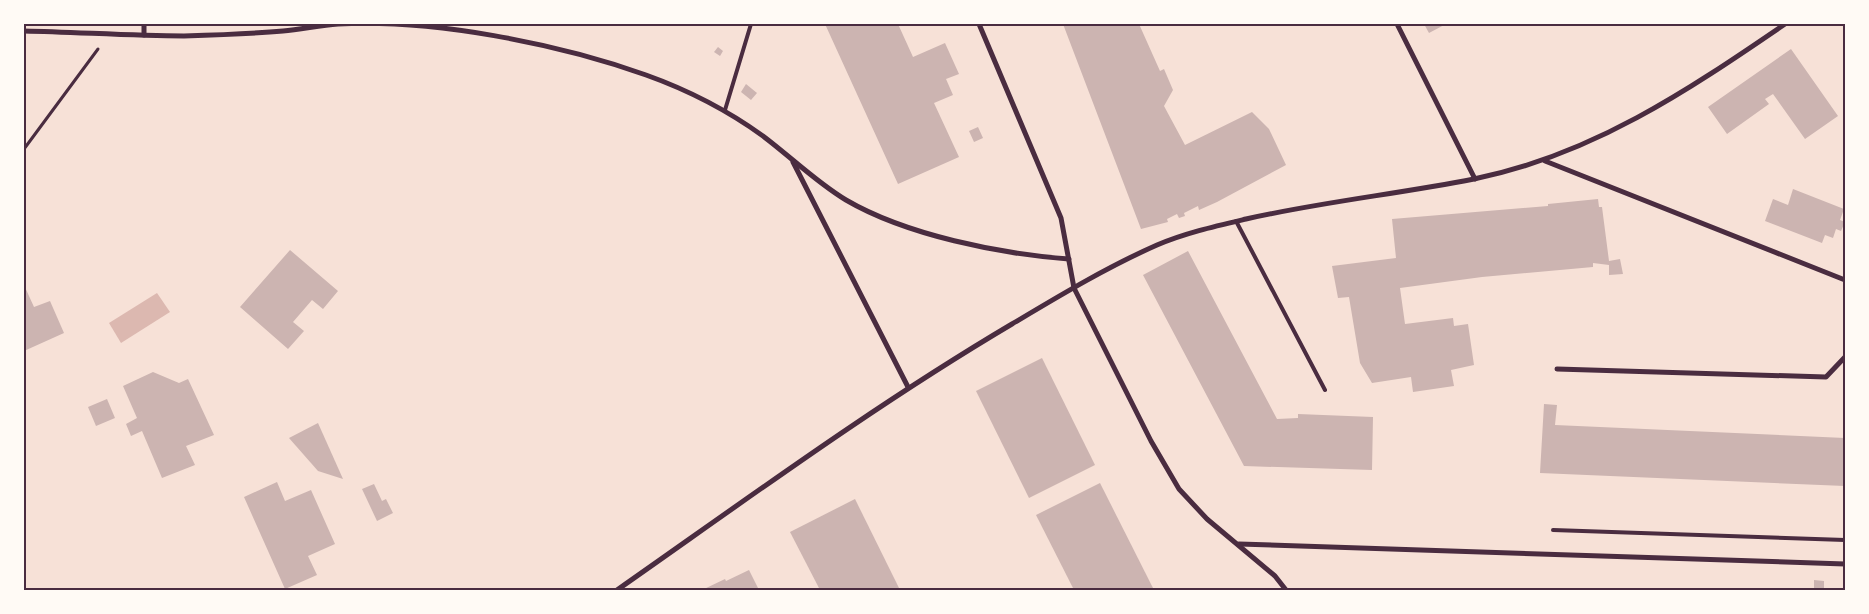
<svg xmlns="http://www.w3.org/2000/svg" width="1869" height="614" viewBox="0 0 1869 614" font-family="'Golos Text',sans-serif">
  <rect width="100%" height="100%" fill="#f7e1d7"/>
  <polygon fill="#dcb8b0" points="157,293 170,312 121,343 109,323"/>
  <g fill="#ccb4b1">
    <polygon points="825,24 898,24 913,57 945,43 959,74 946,79 953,95 934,103 959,157 898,184"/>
    <polygon points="1063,24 1139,24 1160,71 1164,69 1173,90 1164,106 1185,145 1252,112 1269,129 1286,165 1217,202 1199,210 1198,206 1184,213 1185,216 1179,218 1177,214 1167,219 1168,222 1141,229"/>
    <polygon points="1424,24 1446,24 1429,33"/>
    <polygon points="718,47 723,51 720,56 714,52"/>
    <polygon points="1791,49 1838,116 1805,139 1773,94 1765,99 1769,104 1727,134 1708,107"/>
    <polygon points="746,84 757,93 751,100 741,92"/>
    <polygon points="978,127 983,138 974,142 969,131"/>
    <polygon points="1793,189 1844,209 1840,220 1845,222 1841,231 1836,229 1833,238 1825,235 1822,243 1765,221 1773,199 1788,205"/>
    <polygon points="1598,199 1599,207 1602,207 1609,261 1620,259 1623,274 1609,275 1609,265 1593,263 1593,267 1482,277 1400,288 1405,324 1453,318 1454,326 1468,324 1474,365 1451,370 1454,386 1413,392 1411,377 1372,383 1360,363 1349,297 1338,298 1332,266 1396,258 1392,219 1548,206 1548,204"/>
    <polygon points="290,250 338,291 323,309 312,300 293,322 304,331 288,349 240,307"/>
    <polygon points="1188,251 1277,419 1298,418 1298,414 1373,417 1372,470 1244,466 1143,275"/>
    <polygon points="24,285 34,307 50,301 64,333 24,351"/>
    <polygon points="1042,358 1095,465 1029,498 976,391"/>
    <polygon points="153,372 179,383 188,379 214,435 186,446 195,465 162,478 142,431 131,436 126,424 137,418 123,386"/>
    <polygon points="107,399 115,418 96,426 88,407"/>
    <polygon points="1544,404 1557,405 1555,425 1845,438 1845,486 1540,473"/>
    <polygon points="318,423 343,479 318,471 289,438"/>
    <polygon points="277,482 285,501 311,490 335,544 308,556 317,575 285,589 244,497"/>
    <polygon points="1100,483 1154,590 1074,590 1036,515"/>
    <polygon points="374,484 382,501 386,499 393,513 377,521 362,489"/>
    <polygon points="855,499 900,590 820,590 790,532"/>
    <polygon points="749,570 759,590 702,590 725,579 726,581"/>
    <polygon points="1814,580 1824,581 1824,590 1814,590"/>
  </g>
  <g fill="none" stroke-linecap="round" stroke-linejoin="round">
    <polyline stroke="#4a2c40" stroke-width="3" points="24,149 98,49"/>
    <g stroke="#4a2c40" stroke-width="4">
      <polyline points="725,110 751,24"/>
      <polyline points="1236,221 1325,390"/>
      <polyline points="1553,530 1845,540"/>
    </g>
    <g stroke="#4a2c40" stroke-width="5">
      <polyline points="979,24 1061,218 1074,288 1151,441 1179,489 1207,519 1275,576 1286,590"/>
      <polyline points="1397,24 1475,179"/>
      <path d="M24,31C77,32 130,36 184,36C217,35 250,34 283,31C301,30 319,25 338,24C432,19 557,43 646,75C688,90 727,110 763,136C791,157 816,182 846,200C906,235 1000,254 1069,259"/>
      <polyline points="144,35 144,24"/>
      <polyline points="1545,161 1845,280"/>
      <polyline points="793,162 908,387"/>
      <polyline points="1557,369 1826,377 1845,357"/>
      <polyline points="1239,544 1845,564"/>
      <path d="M617,590C747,499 875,405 1012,324C1059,296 1107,267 1157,245C1185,233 1216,226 1246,219C1321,202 1398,194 1474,179C1592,155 1687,91 1785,24"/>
    </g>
  </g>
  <rect width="1869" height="614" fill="none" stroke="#fffaf5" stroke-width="50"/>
  <rect x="25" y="25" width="1819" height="564" fill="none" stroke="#4a2c40" stroke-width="2"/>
</svg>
